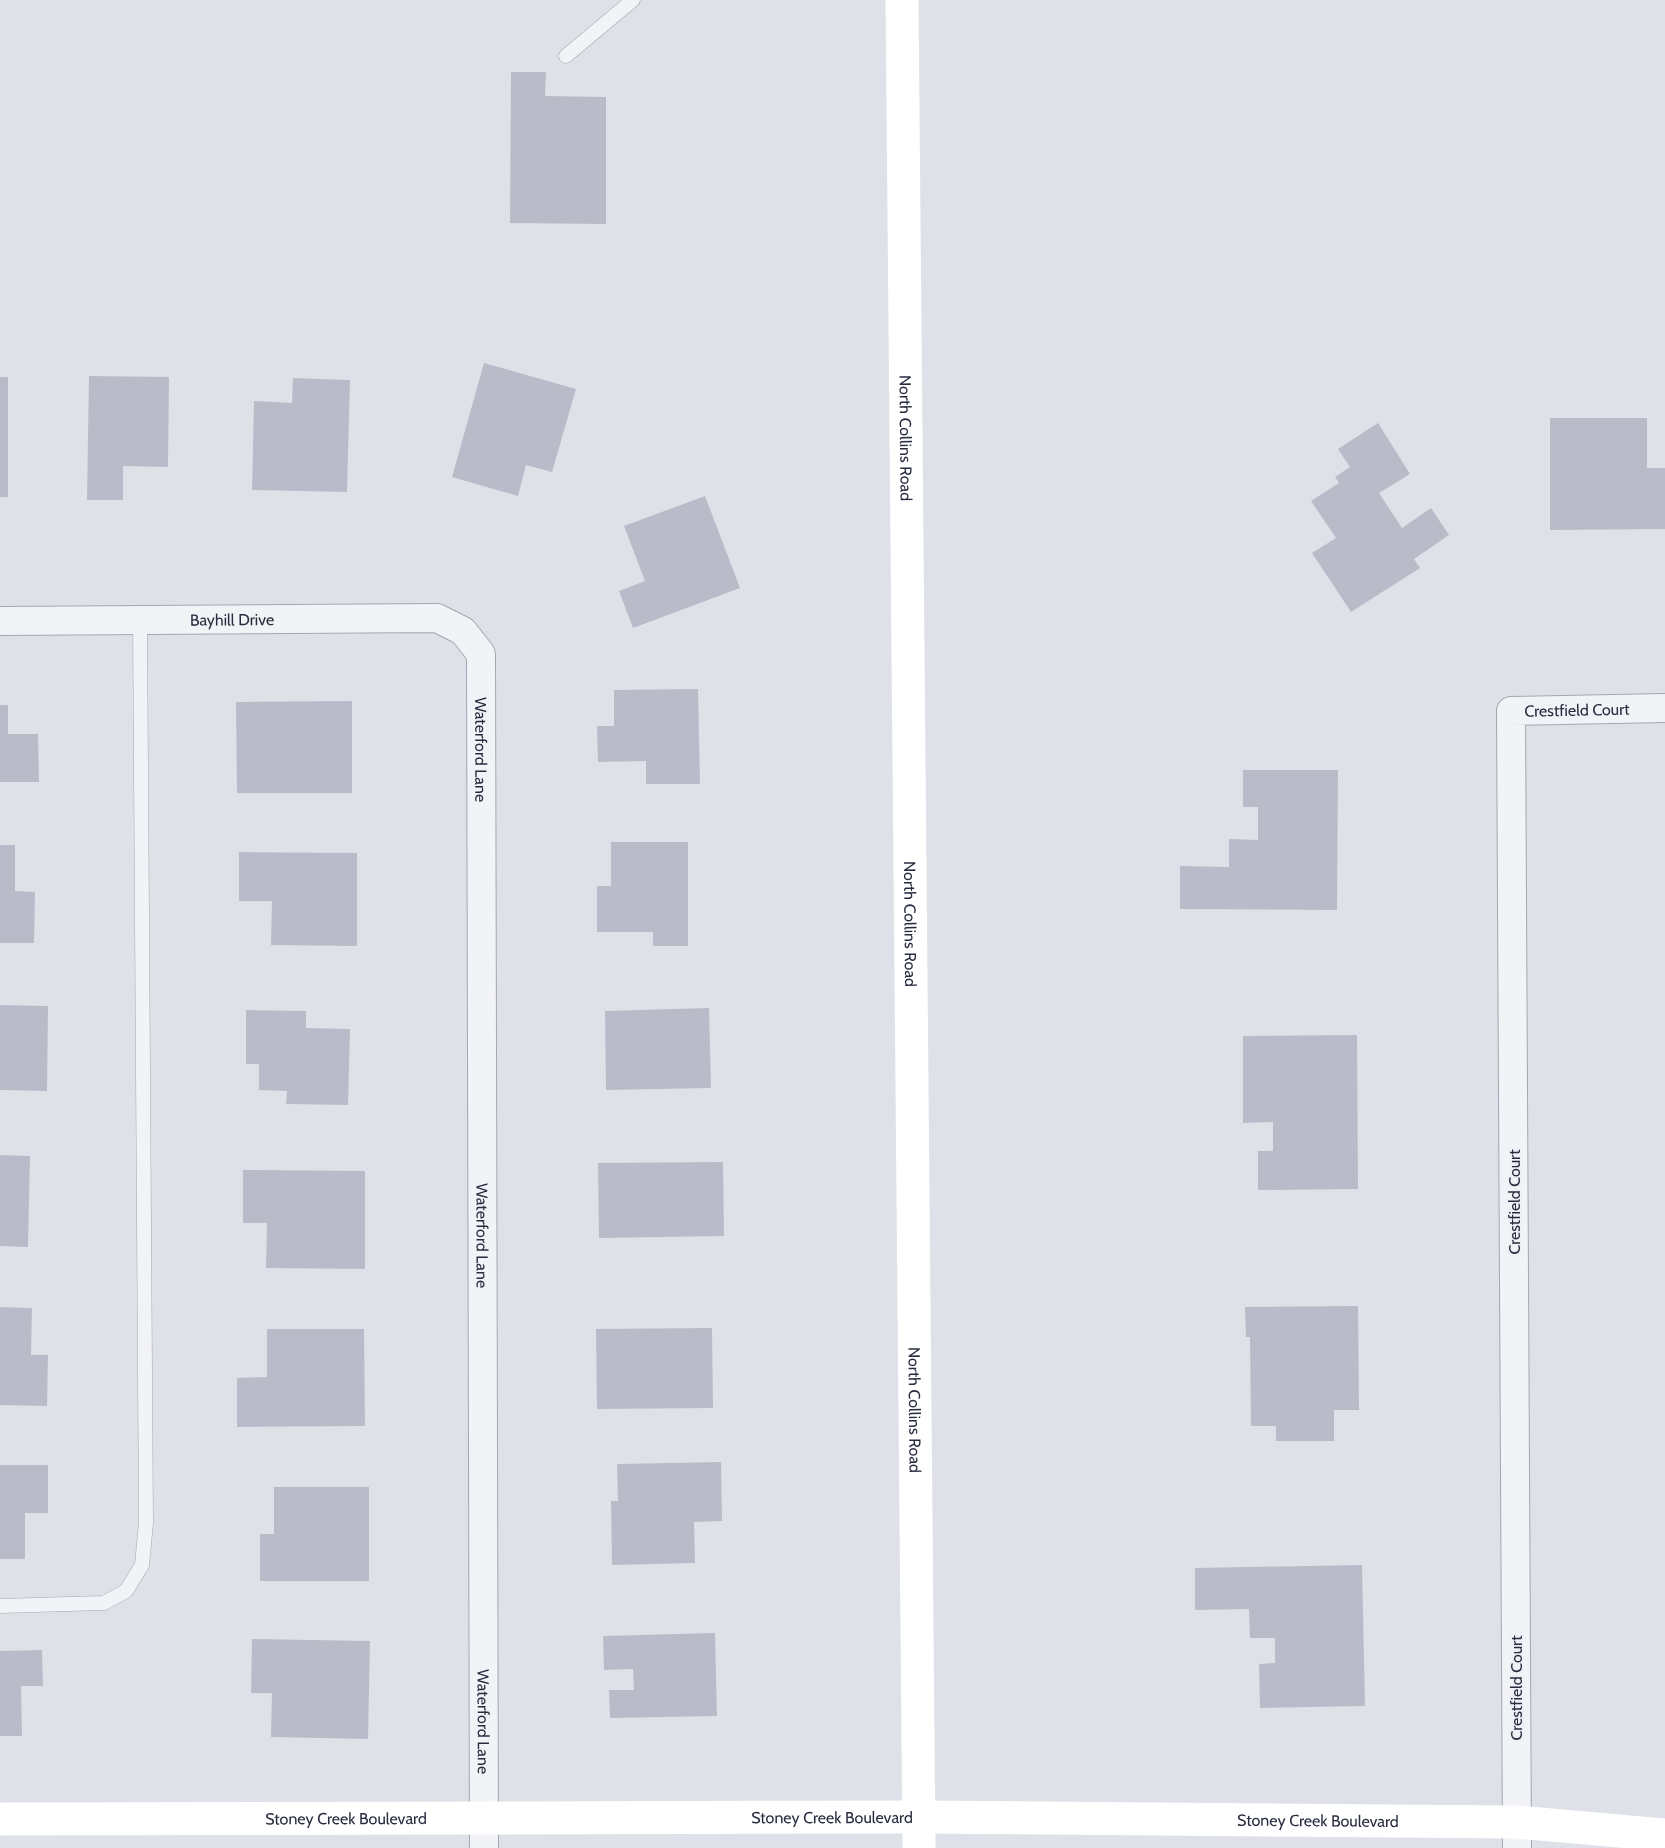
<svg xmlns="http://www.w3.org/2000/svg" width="1665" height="1848" viewBox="0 0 1665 1848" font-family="Cabin,sans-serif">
  <rect width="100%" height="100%" fill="#dfe1e8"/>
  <g fill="#b9bcc8">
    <polygon points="511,72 546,72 545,96 606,97 606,224 510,223"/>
    <polygon points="484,363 576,389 552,472 526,465 518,496 452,477"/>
    <polygon points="89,376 169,377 168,467 123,466 123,500 87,500"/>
    <rect x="0" y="377" width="8" height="120"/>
    <polygon points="293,378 350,380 347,492 252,490 254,401 292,403"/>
    <polygon points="1550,418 1647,418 1647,468 1665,468 1665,529 1550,530"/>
    <polygon points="1378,423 1410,474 1379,493 1402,528 1431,508 1449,535 1414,559 1420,568 1351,612 1312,553 1336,538 1311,501 1339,483 1335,477 1350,467 1338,449"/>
    <polygon points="705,496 740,588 633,628 619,591 645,581 624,526"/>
    <polygon points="698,689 700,784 646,784 646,761 598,762 597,726 614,726 614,690"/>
    <polygon points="352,701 352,793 237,793 236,702"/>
    <polygon points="0,705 8,705 8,734 38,734 39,782 0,782"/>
    <polygon points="1243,770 1338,770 1337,910 1180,909 1180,866 1229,867 1229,839 1258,840 1258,807 1243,807"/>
    <polygon points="611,842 688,842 688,946 653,946 653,932 597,932 597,886 611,886"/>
    <polygon points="0,845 15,845 15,891 35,892 34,943 0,943"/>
    <polygon points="239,852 357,853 357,946 271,945 272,901 239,901"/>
    <polygon points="0,1005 48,1006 47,1091 0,1090"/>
    <polygon points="709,1008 711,1088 606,1090 605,1011"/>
    <polygon points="246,1010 306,1011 306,1028 350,1029 348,1105 286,1104 287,1091 259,1090 259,1064 246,1064"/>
    <polygon points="1357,1035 1358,1189 1258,1190 1258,1151 1273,1151 1273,1122 1243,1123 1243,1036"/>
    <polygon points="0,1155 30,1156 28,1247 0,1246"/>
    <polygon points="723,1162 724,1236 599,1238 598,1163"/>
    <polygon points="243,1170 365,1171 365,1269 266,1268 267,1223 243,1223"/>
    <polygon points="1358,1306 1359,1410 1334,1410 1334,1441 1276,1441 1276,1426 1251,1426 1250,1337 1246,1337 1245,1307"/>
    <polygon points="0,1307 32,1308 31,1355 48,1355 47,1406 0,1405"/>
    <polygon points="712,1328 713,1408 597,1409 596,1329"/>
    <polygon points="267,1329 364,1329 365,1426 237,1427 237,1378 267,1377"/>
    <polygon points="721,1462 722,1521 694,1522 695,1563 612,1565 611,1501 618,1501 617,1464"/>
    <polygon points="0,1465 48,1465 48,1513 25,1513 25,1559 0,1559"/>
    <polygon points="274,1487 369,1487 369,1581 260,1581 260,1534 274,1534"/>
    <polygon points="1362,1565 1365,1706 1260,1708 1259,1664 1275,1663 1275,1638 1250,1638 1249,1609 1195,1610 1195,1568"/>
    <polygon points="715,1633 717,1716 610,1718 609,1690 634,1690 633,1669 604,1670 603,1636"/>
    <polygon points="252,1639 370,1641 368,1739 271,1737 272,1693 251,1693"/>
    <polygon points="42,1650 43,1686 21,1686 22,1736 0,1736 0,1651"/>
  </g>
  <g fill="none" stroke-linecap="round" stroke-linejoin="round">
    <g stroke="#a4a7b2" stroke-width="15">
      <g id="lane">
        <polyline points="566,56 633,0"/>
        <polyline points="0,1606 104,1603 126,1591 142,1565 146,1523 140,620"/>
      </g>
    </g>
    <g stroke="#a4a7b2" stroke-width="30">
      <g id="street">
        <path id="s1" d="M0,621L437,618L463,631L481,654L484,1848"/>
        <path id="s2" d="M1517,1848L1511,711L1665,708"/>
      </g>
    </g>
    <use href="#lane" stroke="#f2f3f7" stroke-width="14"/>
    <use href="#street" stroke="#f2f3f7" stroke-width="28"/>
    <g stroke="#fff" stroke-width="33">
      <path id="s3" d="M902,0L919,1848"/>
      <path id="s4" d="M0,1819L920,1817L1517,1822L1665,1835"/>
    </g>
  </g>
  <g text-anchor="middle" stroke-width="4.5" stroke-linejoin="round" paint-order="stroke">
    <g font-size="16" fill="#282c3f" stroke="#eef0f6">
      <text dy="6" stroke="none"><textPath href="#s3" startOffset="438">North Collins Road</textPath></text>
      <text dy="6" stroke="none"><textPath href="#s1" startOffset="232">Bayhill Drive</textPath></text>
      <text dy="6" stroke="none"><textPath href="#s2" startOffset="1203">Crestfield Court</textPath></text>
      <text dy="6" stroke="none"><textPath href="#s1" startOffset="591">Waterford Lane</textPath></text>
      <text dy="6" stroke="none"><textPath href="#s3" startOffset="924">North Collins Road</textPath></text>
      <text transform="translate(1514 1202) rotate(-90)" y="6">Crestfield Court</text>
      <text dy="6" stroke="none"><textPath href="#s1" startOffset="1077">Waterford Lane</textPath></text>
      <text dy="6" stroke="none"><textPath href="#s3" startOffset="1410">North Collins Road</textPath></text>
      <text transform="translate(1516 1688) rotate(-90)" y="6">Crestfield Court</text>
      <text dy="6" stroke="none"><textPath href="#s1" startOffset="1563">Waterford Lane</textPath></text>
      <text dy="6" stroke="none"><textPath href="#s4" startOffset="832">Stoney Creek Boulevard</textPath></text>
      <text dy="6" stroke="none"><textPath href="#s4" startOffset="346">Stoney Creek Boulevard</textPath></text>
      <text dy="6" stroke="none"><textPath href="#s4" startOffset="1318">Stoney Creek Boulevard</textPath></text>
    </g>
  </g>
</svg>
